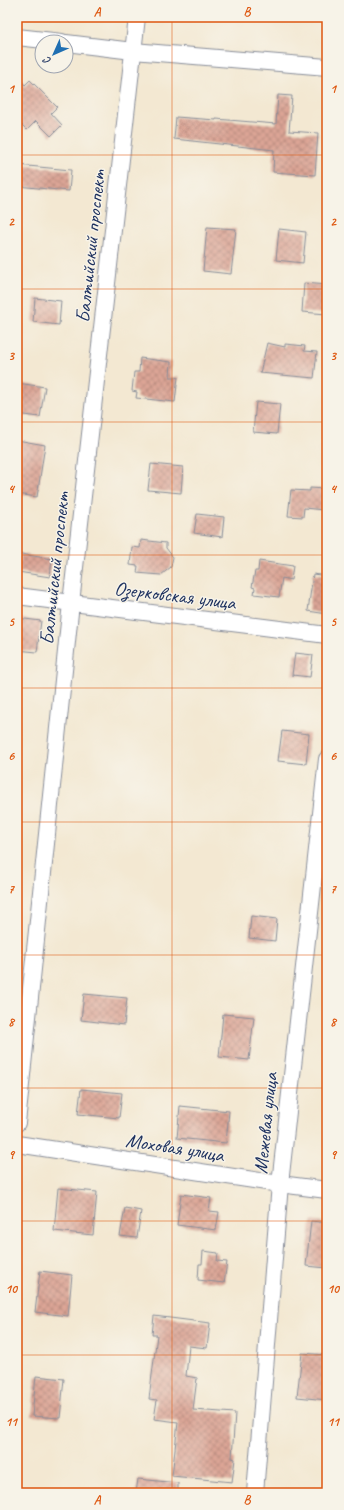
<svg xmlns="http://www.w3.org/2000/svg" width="344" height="1510" viewBox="0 0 344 1510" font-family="Caveat,sans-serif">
  <defs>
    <pattern id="building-cross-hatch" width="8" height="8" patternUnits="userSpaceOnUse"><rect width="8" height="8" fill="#dca595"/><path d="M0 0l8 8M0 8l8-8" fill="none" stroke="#b2877d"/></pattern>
  </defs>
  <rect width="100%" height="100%" fill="#f7f3e8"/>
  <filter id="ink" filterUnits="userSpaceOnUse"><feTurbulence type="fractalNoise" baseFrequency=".025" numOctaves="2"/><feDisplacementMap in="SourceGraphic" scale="8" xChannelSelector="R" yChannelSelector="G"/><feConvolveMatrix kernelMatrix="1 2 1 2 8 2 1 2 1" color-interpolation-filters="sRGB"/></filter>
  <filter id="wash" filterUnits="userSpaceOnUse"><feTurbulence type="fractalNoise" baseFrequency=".012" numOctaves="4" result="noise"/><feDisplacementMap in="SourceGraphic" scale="16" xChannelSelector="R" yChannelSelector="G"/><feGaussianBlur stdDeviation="0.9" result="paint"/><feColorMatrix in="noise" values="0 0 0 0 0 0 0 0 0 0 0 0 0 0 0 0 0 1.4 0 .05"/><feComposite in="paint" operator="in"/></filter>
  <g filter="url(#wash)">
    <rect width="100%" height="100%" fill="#f3e8d2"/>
    <g id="blocks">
      <g fill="url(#building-cross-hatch)">
        <polygon points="17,76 25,85 30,80 57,107 51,113 62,125 51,136 36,121 27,130 17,120"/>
        <polygon points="278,95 292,96 289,131 318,133 315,175 273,172 274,150 174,139 176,117 216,120 216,119 276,124"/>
        <polygon points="17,165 71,170 69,191 17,186"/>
        <polygon points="207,227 236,229 231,274 203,271"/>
        <polygon points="279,229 306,232 303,263 276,260"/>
        <polygon points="304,283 327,285 327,314 302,312"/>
        <polygon points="35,298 61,301 59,325 33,322"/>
        <polygon points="267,343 285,347 285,344 305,346 304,351 317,352 314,378 260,373"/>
        <polygon points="140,358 171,362 170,377 178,377 175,402 136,398 137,392 132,391 134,372 139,372"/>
        <polygon points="17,383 45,387 40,417 17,414"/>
        <polygon points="256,402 280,404 277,434 253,432"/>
        <polygon points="17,440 45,445 37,497 17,494"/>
        <polygon points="151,464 183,467 181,493 148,490"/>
        <polygon points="310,488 326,489 324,510 304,508 303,517 288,516 291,490 310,491"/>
        <polygon points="197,514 224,517 222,537 194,533"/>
        <polygon points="141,540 166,543 166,548 173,557 171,567 161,575 137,573 138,566 130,565 132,547 140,548"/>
        <polygon points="21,554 52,559 50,577 18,572"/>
        <polygon points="259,561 293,566 291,580 282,578 279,597 254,594 255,588 252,587 255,571 258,571"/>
        <polygon points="313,574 327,576 327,614 308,611"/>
        <polygon points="17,618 41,621 37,652 17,650"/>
        <polygon points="295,653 313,655 310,677 292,675"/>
        <polygon points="282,731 309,734 306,764 278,761"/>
        <polygon points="251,916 277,919 275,941 249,938"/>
        <polygon points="84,994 127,998 124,1025 81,1020"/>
        <polygon points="223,1014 254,1017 249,1060 219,1057"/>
        <polygon points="81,1089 122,1093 119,1118 78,1114"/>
        <polygon points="180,1106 229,1111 226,1143 177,1138"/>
        <polygon points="58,1188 97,1192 93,1235 54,1231"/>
        <polygon points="181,1194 211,1198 209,1211 219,1212 216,1230 177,1225"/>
        <polygon points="125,1208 141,1211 137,1238 120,1236"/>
        <polygon points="311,1221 327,1223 327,1268 306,1266"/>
        <polygon points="203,1251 218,1253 217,1261 227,1262 224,1283 198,1280 199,1264 202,1264"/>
        <polygon points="40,1271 72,1275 68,1316 35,1312"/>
        <polygon points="154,1316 210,1323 207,1348 189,1346 186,1376 197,1378 193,1410 235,1413 232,1458 235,1459 232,1482 172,1476 178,1422 154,1419 157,1400 149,1399 157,1335 152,1335"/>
        <polygon points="302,1353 327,1355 327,1400 297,1397"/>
        <polygon points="36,1376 64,1379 60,1418 32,1416"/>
        <polygon points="138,1479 178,1483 178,1493 136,1493"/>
      </g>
    </g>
  </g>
  <g filter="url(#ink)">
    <use href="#blocks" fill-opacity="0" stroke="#878c98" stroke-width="1"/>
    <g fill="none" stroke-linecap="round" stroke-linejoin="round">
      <g stroke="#878c98" stroke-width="18">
        <g id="street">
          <polyline points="17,37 62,42"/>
          <polyline points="66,43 133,51 327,67"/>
          <polyline points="17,596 327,635"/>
          <polyline points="17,1123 71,603 137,17"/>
          <polyline points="17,1144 280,1184 327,1190"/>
          <polyline points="255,1493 280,1184 327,759"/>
        </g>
      </g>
      <use href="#street" stroke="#fff" stroke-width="16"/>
    </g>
  </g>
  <path fill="none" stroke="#de5710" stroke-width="1" stroke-opacity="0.55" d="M172,17V1493M17,155H327M17,289H327M17,422H327M17,555H327M17,688H327M17,822H327M17,955H327M17,1088H327M17,1221H327M17,1355H327"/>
  <g text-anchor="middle" stroke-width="3" stroke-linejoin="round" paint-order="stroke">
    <g font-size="20" fill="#1b2f5e" stroke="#f7f3e8">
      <text transform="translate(90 246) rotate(-84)" y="7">Балтийский проспект</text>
      <text transform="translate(54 568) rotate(-84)" y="7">Балтийский проспект</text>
      <text transform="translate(175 595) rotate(7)" y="7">Озерковская улица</text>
      <text transform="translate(265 1123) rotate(-84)" y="7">Межевая улица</text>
      <text transform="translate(175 1147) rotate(9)" y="7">Моховая улица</text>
    </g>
  </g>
  <rect width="344" height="1510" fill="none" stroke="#f7f3e8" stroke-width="44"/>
  <g transform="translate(54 54) rotate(225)"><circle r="19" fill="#f7f3e8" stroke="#9fa5b1"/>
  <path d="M0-3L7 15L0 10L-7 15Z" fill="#1f6fb2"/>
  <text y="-6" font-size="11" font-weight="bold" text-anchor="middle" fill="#1b2f5e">С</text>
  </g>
  <rect x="22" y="22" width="300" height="1466" fill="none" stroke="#de5710" stroke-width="1.5"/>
  <g font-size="13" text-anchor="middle" font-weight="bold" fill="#de5710">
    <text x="97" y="16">A</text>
    <text x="247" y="16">B</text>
    <text x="11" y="93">1</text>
    <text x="333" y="93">1</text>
    <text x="11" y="226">2</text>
    <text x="333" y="226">2</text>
    <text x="11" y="360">3</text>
    <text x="333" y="360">3</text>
    <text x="11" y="493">4</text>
    <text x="333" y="493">4</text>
    <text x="11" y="626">5</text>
    <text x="333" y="626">5</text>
    <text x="11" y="760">6</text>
    <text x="333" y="760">6</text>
    <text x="11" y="893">7</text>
    <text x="333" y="893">7</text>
    <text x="11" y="1026">8</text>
    <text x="333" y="1026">8</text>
    <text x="11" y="1159">9</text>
    <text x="333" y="1159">9</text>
    <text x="11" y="1293">10</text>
    <text x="333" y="1293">10</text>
    <text x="11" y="1426">11</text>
    <text x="333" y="1426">11</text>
    <text x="97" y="1504">A</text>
    <text x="247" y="1504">B</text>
  </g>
</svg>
